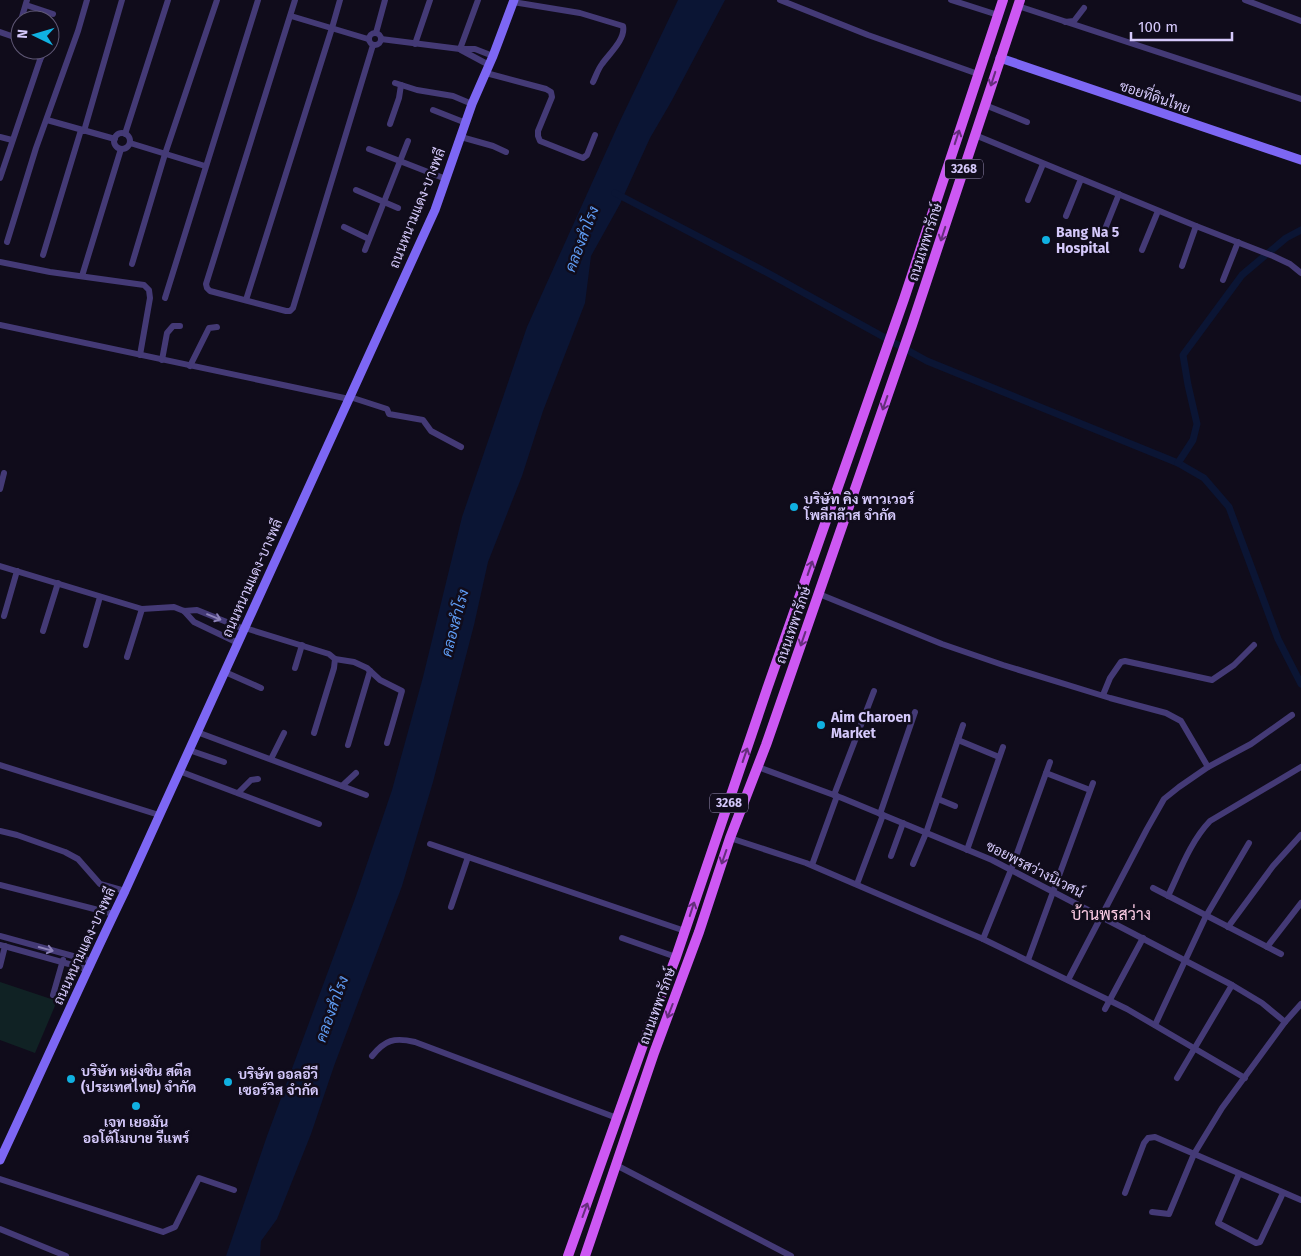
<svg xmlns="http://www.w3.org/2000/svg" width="1301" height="1256" viewBox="0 0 1301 1256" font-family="'Fira Sans',Sarabun,sans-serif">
  <rect width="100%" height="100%" fill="#100c1b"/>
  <polygon fill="#102224" points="0,982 57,1001 35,1053 0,1040"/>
  <polygon fill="#0b1534" points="678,0 725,0 671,102 650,138 620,204 591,256 585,303 543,411 522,476 488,562 474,625 433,782 402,886 334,1066 311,1134 277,1219 261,1241 260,1256 226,1256 267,1136 356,896 392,790 423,677 462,517 527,327 619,123"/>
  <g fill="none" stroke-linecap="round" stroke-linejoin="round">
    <g stroke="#0b1534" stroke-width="7">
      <polyline points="615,193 766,272 927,361 1178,463 1204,478 1229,507 1278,639 1301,684"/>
      <polyline points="1178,463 1193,440 1197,424 1188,385 1183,355 1242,275 1286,238 1301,230"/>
    </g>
    <g stroke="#443a76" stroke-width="6">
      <polyline points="295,0 206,284 207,288 210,291 286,311 290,311 293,308 373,45"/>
      <polyline points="780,0 868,35 978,74"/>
      <polyline points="951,0 998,15"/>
      <polyline points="1245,0 1301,21"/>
      <path d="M513,2L580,13L623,26C626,39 609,54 602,64C598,69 596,76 593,82"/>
      <polyline points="26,5 53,14"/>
      <polyline points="1018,6 1301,99"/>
      <polyline points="291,16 368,39"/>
      <polyline points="21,20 27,0"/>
      <polyline points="1065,22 1074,21 1084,8"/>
      <polyline points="0,32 20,39"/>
      <circle cx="375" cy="39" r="6"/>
      <polyline points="376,33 385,0"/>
      <polyline points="50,35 51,32"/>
      <polyline points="16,37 20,23"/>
      <polyline points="381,39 460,49 475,49 493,56"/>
      <polyline points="415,44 430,0"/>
      <polyline points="460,49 478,0"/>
      <polyline points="461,50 489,65"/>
      <polyline points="40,60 45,50"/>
      <polyline points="486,73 546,89 551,92 552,97 538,131 538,136 540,141 583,158 587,155 595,135"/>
      <polyline points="395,83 417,90 453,96 472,104"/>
      <polyline points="985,105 1027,122"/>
      <polyline points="433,110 466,123"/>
      <polyline points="47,120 115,139"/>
      <polyline points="390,124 399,98 401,85"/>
      <polyline points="84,131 122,0"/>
      <circle cx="122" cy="141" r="8"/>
      <polyline points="125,134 168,0"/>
      <polyline points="975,135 1196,226 1273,256 1290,264 1301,273"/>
      <polyline points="0,137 12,140"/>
      <polyline points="461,137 493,146 506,152"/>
      <polyline points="130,143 205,166"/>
      <polyline points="369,149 446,179"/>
      <polyline points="0,178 40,60 37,50"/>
      <polyline points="356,190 398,208"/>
      <polyline points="1028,200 1043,164"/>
      <polyline points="1066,216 1081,179"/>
      <polyline points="344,227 369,239"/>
      <polyline points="1103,234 1119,194"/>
      <polyline points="7,242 36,148 78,31 87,0"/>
      <polyline points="365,250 408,141"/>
      <polyline points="1142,250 1158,211"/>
      <polyline points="43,255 81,130"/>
      <polyline points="0,262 50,272 144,285 149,290 150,298 140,355"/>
      <polyline points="132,264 165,154 217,0"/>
      <polyline points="1182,266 1196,226"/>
      <polyline points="82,276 121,149"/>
      <polyline points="1223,280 1238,242"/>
      <polyline points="165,298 258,0"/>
      <polyline points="246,300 332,28 340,0"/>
      <polyline points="0,325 349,399"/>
      <polyline points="162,360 167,333 173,326 180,326"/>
      <polyline points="190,366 209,328 217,327"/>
      <polyline points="350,397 387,409 389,414 423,420 431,431 461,447"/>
      <polyline points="0,489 4,473"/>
      <polyline points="0,566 142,609 174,607 184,611 197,610 244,629"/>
      <polyline points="819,594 942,644 1003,665 1110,698 1166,713 1181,721 1208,767"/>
      <polyline points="184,611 194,622 238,643"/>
      <polyline points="4,616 17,571"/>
      <polyline points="245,628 329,654 335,659 334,668 314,733"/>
      <polyline points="43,631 58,583"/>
      <polyline points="86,645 100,597"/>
      <polyline points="127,657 142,609"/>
      <polyline points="335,659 354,662 367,668 380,680 402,691 387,743"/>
      <polyline points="295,668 302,645"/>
      <polyline points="225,672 261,688"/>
      <polyline points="1103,695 1110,678 1121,662 1125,661 1212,680 1234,665 1254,645"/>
      <polyline points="197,732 366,795"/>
      <polyline points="958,740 999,757"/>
      <polyline points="348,745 370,671"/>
      <polyline points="189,750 224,762"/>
      <polyline points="271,759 284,733"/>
      <polyline points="0,765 159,815"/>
      <polyline points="758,767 842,798 992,860 1232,985 1262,1003 1285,1022"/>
      <polyline points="179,771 319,824"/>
      <polyline points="1046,773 1090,790"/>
      <polyline points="342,786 356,773"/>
      <polyline points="238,793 251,780 258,779"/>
      <polyline points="834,795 874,691"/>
      <polyline points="938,799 955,806"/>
      <polyline points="880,814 915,712"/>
      <polyline points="0,831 17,835 65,852 78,859 100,884 125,891"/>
      <polyline points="730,838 806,863 983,939 1127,1009 1245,1078"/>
      <polyline points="430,844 685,931"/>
      <polyline points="967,850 1003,747"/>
      <polyline points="891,856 903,823"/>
      <polyline points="913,864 926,833 963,725"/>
      <polyline points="812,865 837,796"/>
      <polyline points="857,884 883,815"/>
      <polyline points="0,885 114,914"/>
      <polyline points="1153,888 1281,954"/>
      <path d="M1168,896C1180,871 1190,842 1210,821L1301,767"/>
      <polyline points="451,907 468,857"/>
      <polyline points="1228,927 1273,866 1301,835"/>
      <polyline points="0,936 91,961"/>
      <polyline points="622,938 676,957"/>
      <polyline points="983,939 1011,870 1050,762"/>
      <polyline points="0,945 87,969"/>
      <polyline points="1267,947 1301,903"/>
      <polyline points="1028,960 1093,783"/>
      <polyline points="0,966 5,946"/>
      <polyline points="1068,980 1147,829 1164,799 1179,787 1208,767 1251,744 1292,715"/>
      <polyline points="53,995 63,960"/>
      <polyline points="1105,1009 1143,938"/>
      <polyline points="1155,1025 1206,916 1249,843"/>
      <path d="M372,1056C385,1040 394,1037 415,1042L617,1118"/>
      <polyline points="1177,1078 1232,985"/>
      <polyline points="616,1165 791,1256"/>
      <polyline points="1239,1174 1218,1223 1256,1243 1260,1242 1283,1193"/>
      <polyline points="0,1179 163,1232 175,1227 199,1178 234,1190"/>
      <polyline points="1125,1193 1144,1143 1148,1138 1155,1137 1301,1200"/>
      <polyline points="1152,1212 1169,1214 1194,1154 1222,1108 1285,1022 1301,1004"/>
      <polyline points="0,1229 66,1256"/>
    </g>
    <g stroke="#7d67f4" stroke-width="9">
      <polyline points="1000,58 1301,160"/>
      <path d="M0,1160C42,1070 82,980 125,891L435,210L472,104L493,56L514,0"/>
    </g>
    <g stroke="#cd58f3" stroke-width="10">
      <polyline points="568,1256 649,1028 676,957 767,689 904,299 1003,0"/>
      <polyline points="585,1256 654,1053 699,932 730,838 766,745 822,584 912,325 1020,0"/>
    </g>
  </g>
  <defs><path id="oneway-shaft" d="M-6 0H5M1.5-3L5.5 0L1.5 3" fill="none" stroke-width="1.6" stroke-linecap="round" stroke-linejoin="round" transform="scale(1.25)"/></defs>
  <g stroke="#652e7c">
    <use href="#oneway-shaft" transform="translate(993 79) rotate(108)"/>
    <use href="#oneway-shaft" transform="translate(957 137) rotate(-72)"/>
    <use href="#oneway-shaft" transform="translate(943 234) rotate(108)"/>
    <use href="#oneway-shaft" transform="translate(885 403) rotate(109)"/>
    <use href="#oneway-shaft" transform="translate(810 568) rotate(-71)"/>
    <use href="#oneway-shaft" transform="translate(803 639) rotate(109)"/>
    <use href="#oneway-shaft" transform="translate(745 755) rotate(-71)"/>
    <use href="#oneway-shaft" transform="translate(724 857) rotate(109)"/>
    <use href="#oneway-shaft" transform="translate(692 909) rotate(-72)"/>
    <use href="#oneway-shaft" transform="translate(670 1011) rotate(111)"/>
    <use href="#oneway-shaft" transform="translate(585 1210) rotate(-70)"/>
  </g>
  <g stroke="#8c82b8">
    <use href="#oneway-shaft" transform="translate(214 617) rotate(22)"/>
    <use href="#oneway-shaft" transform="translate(46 949) rotate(15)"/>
  </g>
  <g fill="#10b1e1" stroke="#100c1b" stroke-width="2">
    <circle cx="1046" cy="240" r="5"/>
    <circle cx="794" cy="507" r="5"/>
    <circle cx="821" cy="725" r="5"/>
    <circle cx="71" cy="1079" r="5"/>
    <circle cx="228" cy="1082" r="5"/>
    <circle cx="136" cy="1106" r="5"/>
  </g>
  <g text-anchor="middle" stroke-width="5" stroke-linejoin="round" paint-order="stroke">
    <g fill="#100c1b" stroke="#9a90b8" stroke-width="1">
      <rect x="945" y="159.5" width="38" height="19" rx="4"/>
      <rect x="710" y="793.5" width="38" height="19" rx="4"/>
    </g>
    <g font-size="12" font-weight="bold" fill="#d5c9fb">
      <text x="964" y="173">3268</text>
      <text x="729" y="807">3268</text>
    </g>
    <g font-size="14" fill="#d5c9fb" stroke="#100c1b">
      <text transform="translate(1155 97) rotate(19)" y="5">ซอยที่ดินไทย</text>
      <text transform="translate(417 208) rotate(-68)" y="5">ถนนหนามแดง-บางพลี</text>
      <text transform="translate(925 242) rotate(-72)" y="5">ถนนเทพารักษ์</text>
      <text transform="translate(252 578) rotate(-66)" y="5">ถนนหนามแดง-บางพลี</text>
      <text transform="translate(793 625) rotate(-71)" y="5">ถนนเทพารักษ์</text>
      <text transform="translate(1035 869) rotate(27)" y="5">ซอยพรสว่างนิเวศน์</text>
      <text transform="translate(84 946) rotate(-65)" y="5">ถนนหนามแดง-บางพลี</text>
      <text transform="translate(657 1006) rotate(-70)" y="5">ถนนเทพารักษ์</text>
    </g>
    <g font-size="14" font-weight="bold" fill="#d5c9fb" stroke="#100c1b" text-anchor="start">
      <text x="1056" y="237">Bang Na 5<tspan x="1056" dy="16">Hospital</tspan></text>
      <text x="804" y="504">บริษัท คิง พาวเวอร์<tspan x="804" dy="16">โพลีกล๊าส จำกัด</tspan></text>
      <text x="831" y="722">Aim Charoen<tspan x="831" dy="16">Market</tspan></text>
      <text x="81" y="1076">บริษัท หย่งซิน สตีล<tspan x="81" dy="16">(ประเทศไทย) จํากัด</tspan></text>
      <text x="238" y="1079">บริษัท ออลอีวี<tspan x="238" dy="16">เซอร์วิส จำกัด</tspan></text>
      <text x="136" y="1127" text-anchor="middle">เจท เยอมัน<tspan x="136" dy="16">ออโต้โมบาย รีแพร์</tspan></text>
    </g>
    <g font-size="15" font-style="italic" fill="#5f9cf4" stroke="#100c1b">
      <text transform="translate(582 239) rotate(-69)" y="5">คลองสำโรง</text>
      <text transform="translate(455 623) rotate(-75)" y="5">คลองสำโรง</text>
      <text transform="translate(332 1009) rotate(-70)" y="5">คลองสำโรง</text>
    </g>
    <g font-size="16" fill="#fbcbe4" stroke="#100c1b">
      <text x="1111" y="920">บ้านพรสว่าง</text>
    </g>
  </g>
  <g transform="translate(35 35) rotate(275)"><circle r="24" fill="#100c1b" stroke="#5f5875"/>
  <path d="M0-4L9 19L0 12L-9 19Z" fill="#10b1e1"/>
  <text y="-8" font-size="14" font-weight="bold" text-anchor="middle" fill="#d5c9fb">N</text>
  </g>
  <path d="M1131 32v8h101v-8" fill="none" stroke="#d5c9fb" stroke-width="2.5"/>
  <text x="1138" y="32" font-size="15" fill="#d5c9fb" stroke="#100c1b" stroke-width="4" paint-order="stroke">100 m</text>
</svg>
